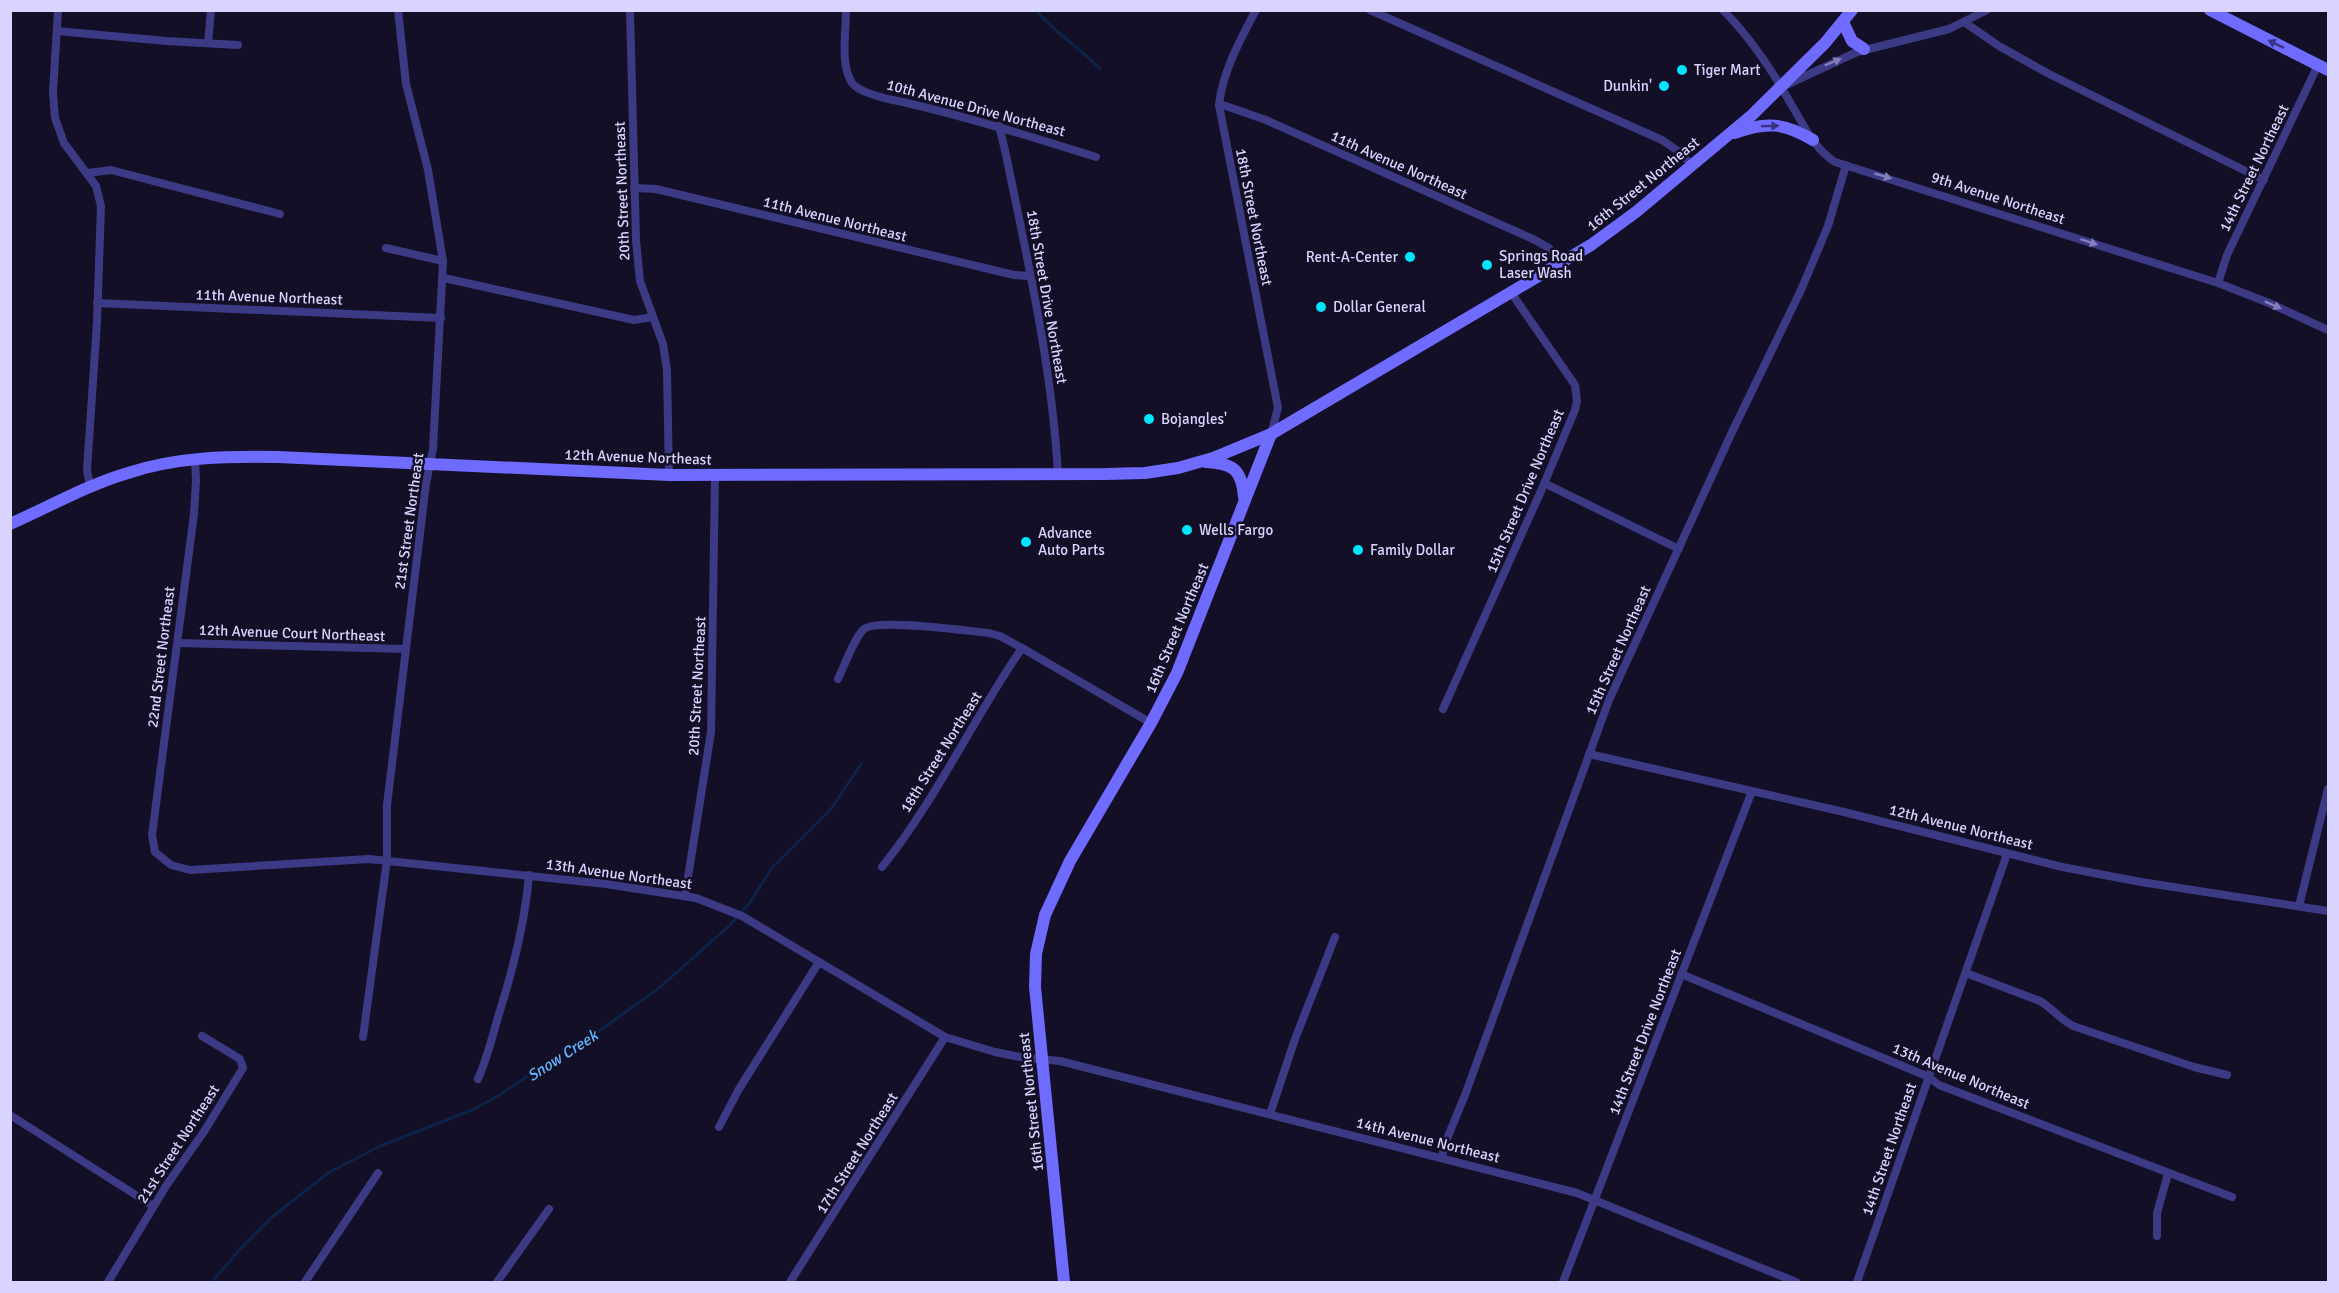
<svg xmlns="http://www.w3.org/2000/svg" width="2339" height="1293" viewBox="0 0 2339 1293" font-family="Signika,sans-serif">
  <rect width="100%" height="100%" fill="#130f26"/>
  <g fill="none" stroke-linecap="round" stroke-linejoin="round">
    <g stroke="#0c2248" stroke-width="3">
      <path d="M1036,10C1055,33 1080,48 1100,69"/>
      <polyline points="212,1282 240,1249 271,1218 328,1173 380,1146 472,1110 498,1096 554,1058 577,1047 659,988 729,926 749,904 772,868 831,809 861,764"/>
    </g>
    <g stroke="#3d3a85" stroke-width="8">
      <polyline points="58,10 53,92 55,118 64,143 96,186 101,206 97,322 87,470 90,486"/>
      <polyline points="630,10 636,240 640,281 663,344 667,370 669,475"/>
      <path d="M846,10C846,32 840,64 852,83C859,93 890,100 903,102C968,117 1032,137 1096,157"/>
      <path d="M1256,10C1241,38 1222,73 1219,105L1278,408L1271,434"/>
      <polyline points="1370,10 1662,140 1678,151 1692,165"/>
      <path d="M1723,10C1751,38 1772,70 1791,104C1804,125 1813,148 1835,162L2218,283L2269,303L2328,330"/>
      <polyline points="1964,22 1999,46 2049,74 2264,180"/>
      <polyline points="57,31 166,41 238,45"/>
      <polyline points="208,43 211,10"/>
      <polyline points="1786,85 1857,52 1949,29 1987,10"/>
      <polyline points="1219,105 1226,106 1266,120 1535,240 1549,248 1561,262"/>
      <path d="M999,126L1005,150C1027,258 1052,365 1058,475"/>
      <polyline points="88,173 111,170 280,214"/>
      <polyline points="634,188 656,189 1014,275 1030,276"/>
      <polyline points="386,248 443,261"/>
      <polyline points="444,278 634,320 653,317"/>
      <polyline points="2218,283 2227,255 2318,65"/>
      <polyline points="97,303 441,318"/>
      <polyline points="195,459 196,481 194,514 152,835 155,852 171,865 190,870 369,859 606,884 696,898 742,916 945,1037 995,1052 1025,1058 1060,1061 1577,1193 1796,1282"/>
      <polyline points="1544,483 1679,549"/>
      <polyline points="178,643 406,649"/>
      <path d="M838,679C844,667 854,638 864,629C878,618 967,631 989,633L1000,636L1022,648L1151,723"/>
      <polyline points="1443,709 1541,491 1575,410 1577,401 1575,385 1510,291"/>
      <polyline points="1589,754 1844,812 2062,867 2141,882 2328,911"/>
      <path d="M882,867C936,800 973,719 1022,648"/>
      <polyline points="685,896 711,732 715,475"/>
      <polyline points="2299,906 2328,789"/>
      <path d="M1966,973L2040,1001C2052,1008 2061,1020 2073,1026L2194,1067L2227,1075"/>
      <polyline points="1681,974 1929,1077 1939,1085 2232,1197"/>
      <polyline points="363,1037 387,860 387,805 426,484 433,449 443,261 428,170 406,84 398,10"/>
      <path d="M478,1079C487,1059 492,1038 498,1017C513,970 525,924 529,875"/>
      <polyline points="1270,1114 1295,1039 1335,937"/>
      <polyline points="10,1115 153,1206"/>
      <polyline points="719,1127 739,1089 819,962"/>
      <polyline points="1442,1157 1444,1146 1465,1095 1609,700 1733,430 1801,290 1828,226 1846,165"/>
      <polyline points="2157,1236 2157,1213 2168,1174"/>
      <polyline points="108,1282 166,1186 205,1130 243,1068 240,1059 202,1036"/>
      <polyline points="305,1282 378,1173"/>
      <polyline points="497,1282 549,1209"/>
      <polyline points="790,1282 945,1037"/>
      <polyline points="1563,1282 1752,791"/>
      <polyline points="1857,1282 2007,854"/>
    </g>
    <g stroke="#6f6bff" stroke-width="12">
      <polyline points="2210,10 2328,70"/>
      <polyline points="1843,22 1852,41 1864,49"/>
      <path d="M1735,133C1766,121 1784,123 1813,140"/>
      <path d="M1206,462C1233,463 1242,470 1244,497"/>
      <path d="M10,524C49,507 87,485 128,473C176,457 227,456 278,457L669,475L1105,474L1145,473L1178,468L1213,458L1271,434L1591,245L1636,212L1752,115L1825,43L1852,10"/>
      <polyline points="1064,1282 1035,987 1036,954 1045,915 1070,861 1151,723 1177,673 1271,434"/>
    </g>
  </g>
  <defs><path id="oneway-solid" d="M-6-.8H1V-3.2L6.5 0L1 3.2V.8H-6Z" transform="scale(1.5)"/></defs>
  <g fill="#38347d">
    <use href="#oneway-solid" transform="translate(2276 44) rotate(-154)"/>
    <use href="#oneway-solid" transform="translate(1770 126) rotate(-1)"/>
  </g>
  <g fill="#837fbc">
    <use href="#oneway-solid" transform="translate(1833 62) rotate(-23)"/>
    <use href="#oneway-solid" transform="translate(1883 176) rotate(17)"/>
    <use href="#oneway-solid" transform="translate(2089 242) rotate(18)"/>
    <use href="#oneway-solid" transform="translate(2273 305) rotate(24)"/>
  </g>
  <g fill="#00e5ff" stroke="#130f26" stroke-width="2">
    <circle cx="1682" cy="70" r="6"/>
    <circle cx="1664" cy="86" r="6"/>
    <circle cx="1410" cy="257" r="6"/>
    <circle cx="1487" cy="265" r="6"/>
    <circle cx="1321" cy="307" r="6"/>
    <circle cx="1149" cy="419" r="6"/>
    <circle cx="1187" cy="530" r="6"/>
    <circle cx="1026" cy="542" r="6"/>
    <circle cx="1358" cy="550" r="6"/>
  </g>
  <g text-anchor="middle" stroke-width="5" stroke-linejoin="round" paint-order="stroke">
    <g font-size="15" fill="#d9d4ff" stroke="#130f26" text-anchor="start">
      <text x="1694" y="75">Tiger Mart</text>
      <text x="1652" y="91" text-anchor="end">Dunkin'</text>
      <text x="1499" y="261">Springs Road<tspan x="1499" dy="17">Laser Wash</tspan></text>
      <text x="1398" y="262" text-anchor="end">Rent-A-Center</text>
      <text x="1333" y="312">Dollar General</text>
      <text x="1161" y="424">Bojangles'</text>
      <text x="1199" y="535">Wells Fargo</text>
      <text x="1038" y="538">Advance<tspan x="1038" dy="17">Auto Parts</tspan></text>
      <text x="1370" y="555">Family Dollar</text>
    </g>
    <g font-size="15" fill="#d9d4ff" stroke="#130f26">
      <text transform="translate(976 108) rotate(15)" y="5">10th Avenue Drive Northeast</text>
      <text transform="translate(1399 165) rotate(24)" y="5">11th Avenue Northeast</text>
      <text transform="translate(2254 168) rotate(-64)" y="5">14th Street Northeast</text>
      <text transform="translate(1643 184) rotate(-39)" y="5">16th Street Northeast</text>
      <text transform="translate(622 191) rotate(-92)" y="5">20th Street Northeast</text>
      <text transform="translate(1998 198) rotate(18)" y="5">9th Avenue Northeast</text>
      <text transform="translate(1254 217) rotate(79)" y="5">18th Street Northeast</text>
      <text transform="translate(835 219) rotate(14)" y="5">11th Avenue Northeast</text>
      <text transform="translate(269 297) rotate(2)" y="5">11th Avenue Northeast</text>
      <text transform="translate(1047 297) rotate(80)" y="5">18th Street Drive Northeast</text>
      <text transform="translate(638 457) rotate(2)" y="5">12th Avenue Northeast</text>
      <text transform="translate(1525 491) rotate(-67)" y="5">15th Street Drive Northeast</text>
      <text transform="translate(409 521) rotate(-82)" y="5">21st Street Northeast</text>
      <text transform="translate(1177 628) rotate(-67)" y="5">16th Street Northeast</text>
      <text transform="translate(292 633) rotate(2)" y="5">12th Avenue Court Northeast</text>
      <text transform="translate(1618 650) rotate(-66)" y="5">15th Street Northeast</text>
      <text transform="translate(161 657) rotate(-83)" y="5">22nd Street Northeast</text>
      <text transform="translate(697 686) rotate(-87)" y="5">20th Street Northeast</text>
      <text transform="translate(941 752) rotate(-58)" y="5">18th Street Northeast</text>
      <text transform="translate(1961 827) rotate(14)" y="5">12th Avenue Northeast</text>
      <text transform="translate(619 874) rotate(8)" y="5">13th Avenue Northeast</text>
      <text transform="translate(1645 1032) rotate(-69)" y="5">14th Street Drive Northeast</text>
      <text transform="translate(1961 1076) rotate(23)" y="5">13th Avenue Northeast</text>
      <text transform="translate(1031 1102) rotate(-96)" y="5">16th Street Northeast</text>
      <text transform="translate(1428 1140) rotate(14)" y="5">14th Avenue Northeast</text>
      <text transform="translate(178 1144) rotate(-57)" y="5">21st Street Northeast</text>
      <text transform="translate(1889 1149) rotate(-71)" y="5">14th Street Northeast</text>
      <text transform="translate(857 1153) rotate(-58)" y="5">17th Street Northeast</text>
    </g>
    <g font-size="16" font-style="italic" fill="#62b6ff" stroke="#130f26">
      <text transform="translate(562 1055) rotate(-33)" y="6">Snow Creek</text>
    </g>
  </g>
  <rect width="2339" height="1293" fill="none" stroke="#d9d4ff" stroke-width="24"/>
</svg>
